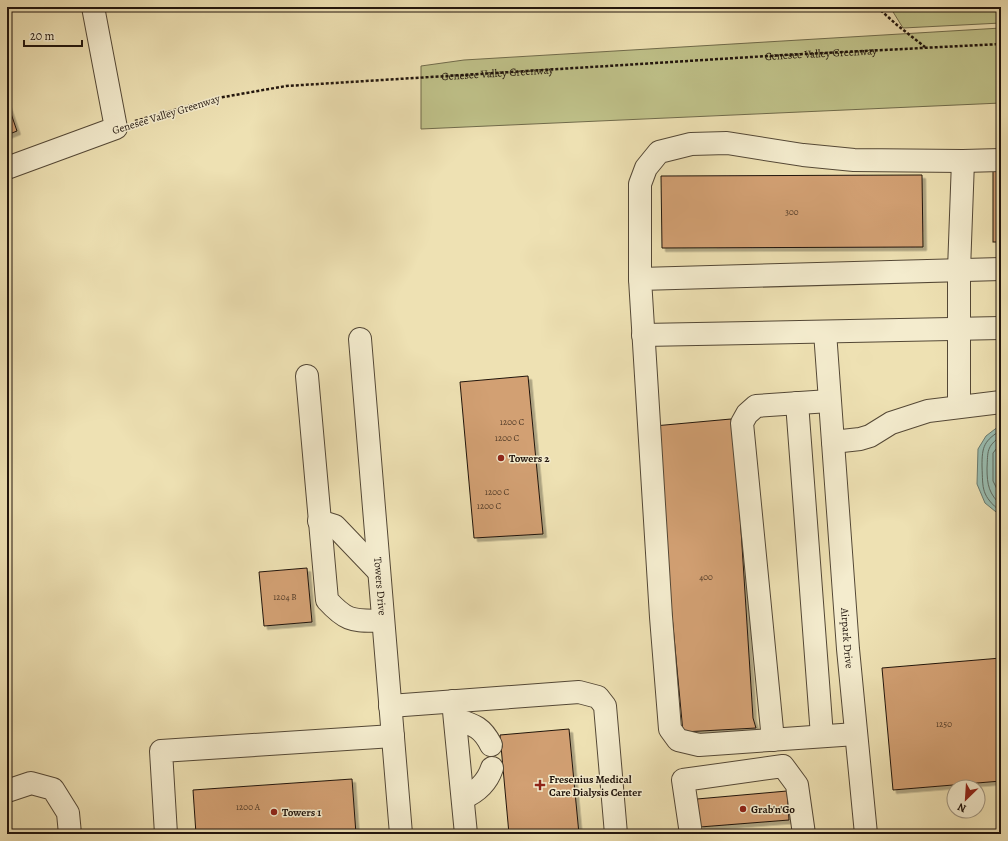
<svg xmlns="http://www.w3.org/2000/svg" width="1008" height="841" viewBox="0 0 1008 841" font-family="Alegreya,serif">
  <defs>
    <filter id="shadow"><feDropShadow dx="3.5" dy="3.5" stdDeviation="0" flood-color="#0004"/></filter>
  </defs>
  <rect width="100%" height="100%" fill="#eee1b3"/>
  <filter id="stains"><feTurbulence type="fractalNoise" baseFrequency=".005" numOctaves="4"/><feColorMatrix values="0 0 0 0 .2 0 0 0 0 .09 0 0 0 0 .02 0 0 0 .5 -.17"/></filter>
  <radialGradient id="worn" r=".72"><stop offset=".6" stop-color="#630" stop-opacity="0"/><stop offset="1" stop-color="#630" stop-opacity=".3"/></radialGradient>
  <g fill="#bfc189" stroke="#706b4b">
    <polygon points="890,7 1001,7 1001,23 903,28"/>
    <polygon points="1001,28 1001,103 421,129 421,66 464,60"/>
  </g>
  <polygon fill="#99bdb1" stroke="#697a6f" points="999,426 1001,426 1001,516 985,503 977,484 978,449 986,436"/>
  <g fill="none" stroke-linecap="round" stroke-linejoin="round">
    <g stroke="#5d695f" stroke-width="1">
      <path d="M1001,430C984,441 982,446 982,466C983,490 981,495 1001,512"/>
      <path d="M1001,436C986,447 988,451 987,468C987,485 989,494 1001,505"/>
      <polyline points="1001,443 993,453 993,481 1001,497"/>
    </g>
  </g>
  <g fill="#d2a073" stroke="#21150d" filter="url(#shadow)">
    <polygon points="7,102 17,131 7,135"/>
    <rect x="993" y="169" width="8" height="73"/>
    <polygon points="922,175 923,247 662,248 661,176"/>
    <polygon points="528,376 543,534 474,538 460,382"/>
    <polygon points="731,419 735,436 753,718 756,728 683,732 654,426"/>
    <polygon points="307,568 312,622 264,626 259,572"/>
    <polygon points="1001,658 1001,781 893,790 882,668"/>
    <polygon points="569,729 579,834 509,834 500,735"/>
    <polygon points="352,779 356,834 196,834 193,790"/>
    <polygon points="787,791 789,820 700,827 697,799"/>
  </g>
  <g fill="none" stroke-linecap="round" stroke-linejoin="round">
    <g stroke="#544836" stroke-width="24">
      <g id="minor">
        <polyline points="7,168 116,128 93,7"/>
        <polyline points="640,279 640,184 646,168 659,152 691,144 727,143 803,155 854,160 963,161 1001,160"/>
        <path id="s2" d="M825,332L848,649L866,834"/>
        <polyline points="643,335 1001,328"/>
        <path id="s3" d="M360,339L401,834"/>
        <path d="M307,376L327,600C348,623 353,620 383,621"/>
        <polyline points="797,403 822,736"/>
        <polyline points="959,406 959,270 963,161"/>
        <polyline points="833,442 860,439 870,436 891,423 928,411 1001,402"/>
        <polyline points="319,521 335,526 379,572"/>
        <polyline points="453,701 466,834"/>
        <polyline points="390,706 579,692 598,697 605,706 616,834"/>
        <path d="M455,719C474,725 482,727 491,745"/>
        <polyline points="856,734 699,745 678,740 670,729 661,617 640,279 1001,269"/>
        <polyline points="773,740 742,423 747,414 756,406 829,401"/>
        <polyline points="7,791 31,783 53,789 68,813 70,834"/>
        <path d="M463,798C477,792 487,783 492,768"/>
        <polyline points="166,834 161,751 393,736"/>
        <polyline points="691,834 683,780 783,766 797,785 804,834"/>
      </g>
    </g>
    <g stroke="#21150d" stroke-width="2.5" stroke-dasharray="3 2" stroke-linecap="butt">
      <polyline points="877,7 897,25 925,47"/>
      <path id="s1" d="M135,121L218,98L286,86L784,55L1001,44"/>
    </g>
    <use href="#minor" stroke="#f4ecce" stroke-width="22"/>
  </g>
  <g fill="#8f2418" stroke="#f4ecce" stroke-width="1.5">
    <circle cx="501" cy="458" r="4"/>
    <path d="M538 779h4v4h4v4h-4v4h-4v-4h-4v-4h4z"/>
    <circle cx="743" cy="809" r="4"/>
    <circle cx="274" cy="812" r="4"/>
  </g>
  <g text-anchor="middle" stroke-width="3" stroke-linejoin="round" paint-order="stroke">
    <g font-size="9" fill="#4d3826">
      <text x="792" y="215">300</text>
      <text x="512" y="425">1200 C</text>
      <text x="507" y="441">1200 C</text>
      <text x="497" y="495">1200 C</text>
      <text x="489" y="509">1200 C</text>
      <text x="706" y="580">400</text>
      <text x="285" y="600">1204 B</text>
      <text x="944" y="727">1250</text>
      <text x="248" y="810">1200 A</text>
    </g>
    <g font-size="11" fill="#21150d" stroke="#f4ecce">
      <text dy="4" stroke="none"><textPath href="#s1" startOffset="691">Genesee Valley Greenway</textPath></text>
      <text dy="4" stroke="none"><textPath href="#s1" startOffset="367">Genesee Valley Greenway</textPath></text>
      <text transform="translate(166 114) rotate(-17)" y="4">Genesee Valley Greenway</text>
      <text dy="4" stroke="none"><textPath href="#s3" startOffset="248">Towers Drive</textPath></text>
      <text dy="4" stroke="none"><textPath href="#s2" startOffset="307">Airpark Drive</textPath></text>
    </g>
    <g font-size="11" font-weight="bold" fill="#21150d" stroke="#f4ecce" text-anchor="start">
      <text x="509" y="462">Towers 2</text>
      <text x="549" y="783">Fresenius Medical<tspan x="549" dy="13">Care Dialysis Center</tspan></text>
      <text x="751" y="813">Grab'n'Go</text>
      <text x="282" y="816">Towers 1</text>
    </g>
  </g>
  <rect width="1008" height="841" fill="none" stroke="#eee1b3" stroke-width="24"/>
  <rect x="8" y="8" width="992" height="825" fill="none" stroke="#21150d" stroke-width="2"/>
  <rect x="12" y="12" width="984" height="817" fill="none" stroke="#21150d"/>
  <g transform="translate(966 799) rotate(205)"><circle r="19" fill="#f4ecce" stroke="#a09681"/>
  <path d="M0-3L7 15L0 10L-7 15Z" fill="#8f2418"/>
  <text y="-6" font-size="11" font-weight="bold" text-anchor="middle" fill="#21150d">N</text>
  </g>
  <path d="M24 40v6h58v-6" fill="none" stroke="#21150d" stroke-width="2"/>
  <text x="30" y="40" font-size="12" fill="#21150d" stroke="#f4ecce" stroke-width="3" paint-order="stroke">20 m</text>
  <rect width="100%" height="100%" filter="url(#stains)"/>
  <rect width="100%" height="100%" fill="url(#worn)"/>
</svg>
